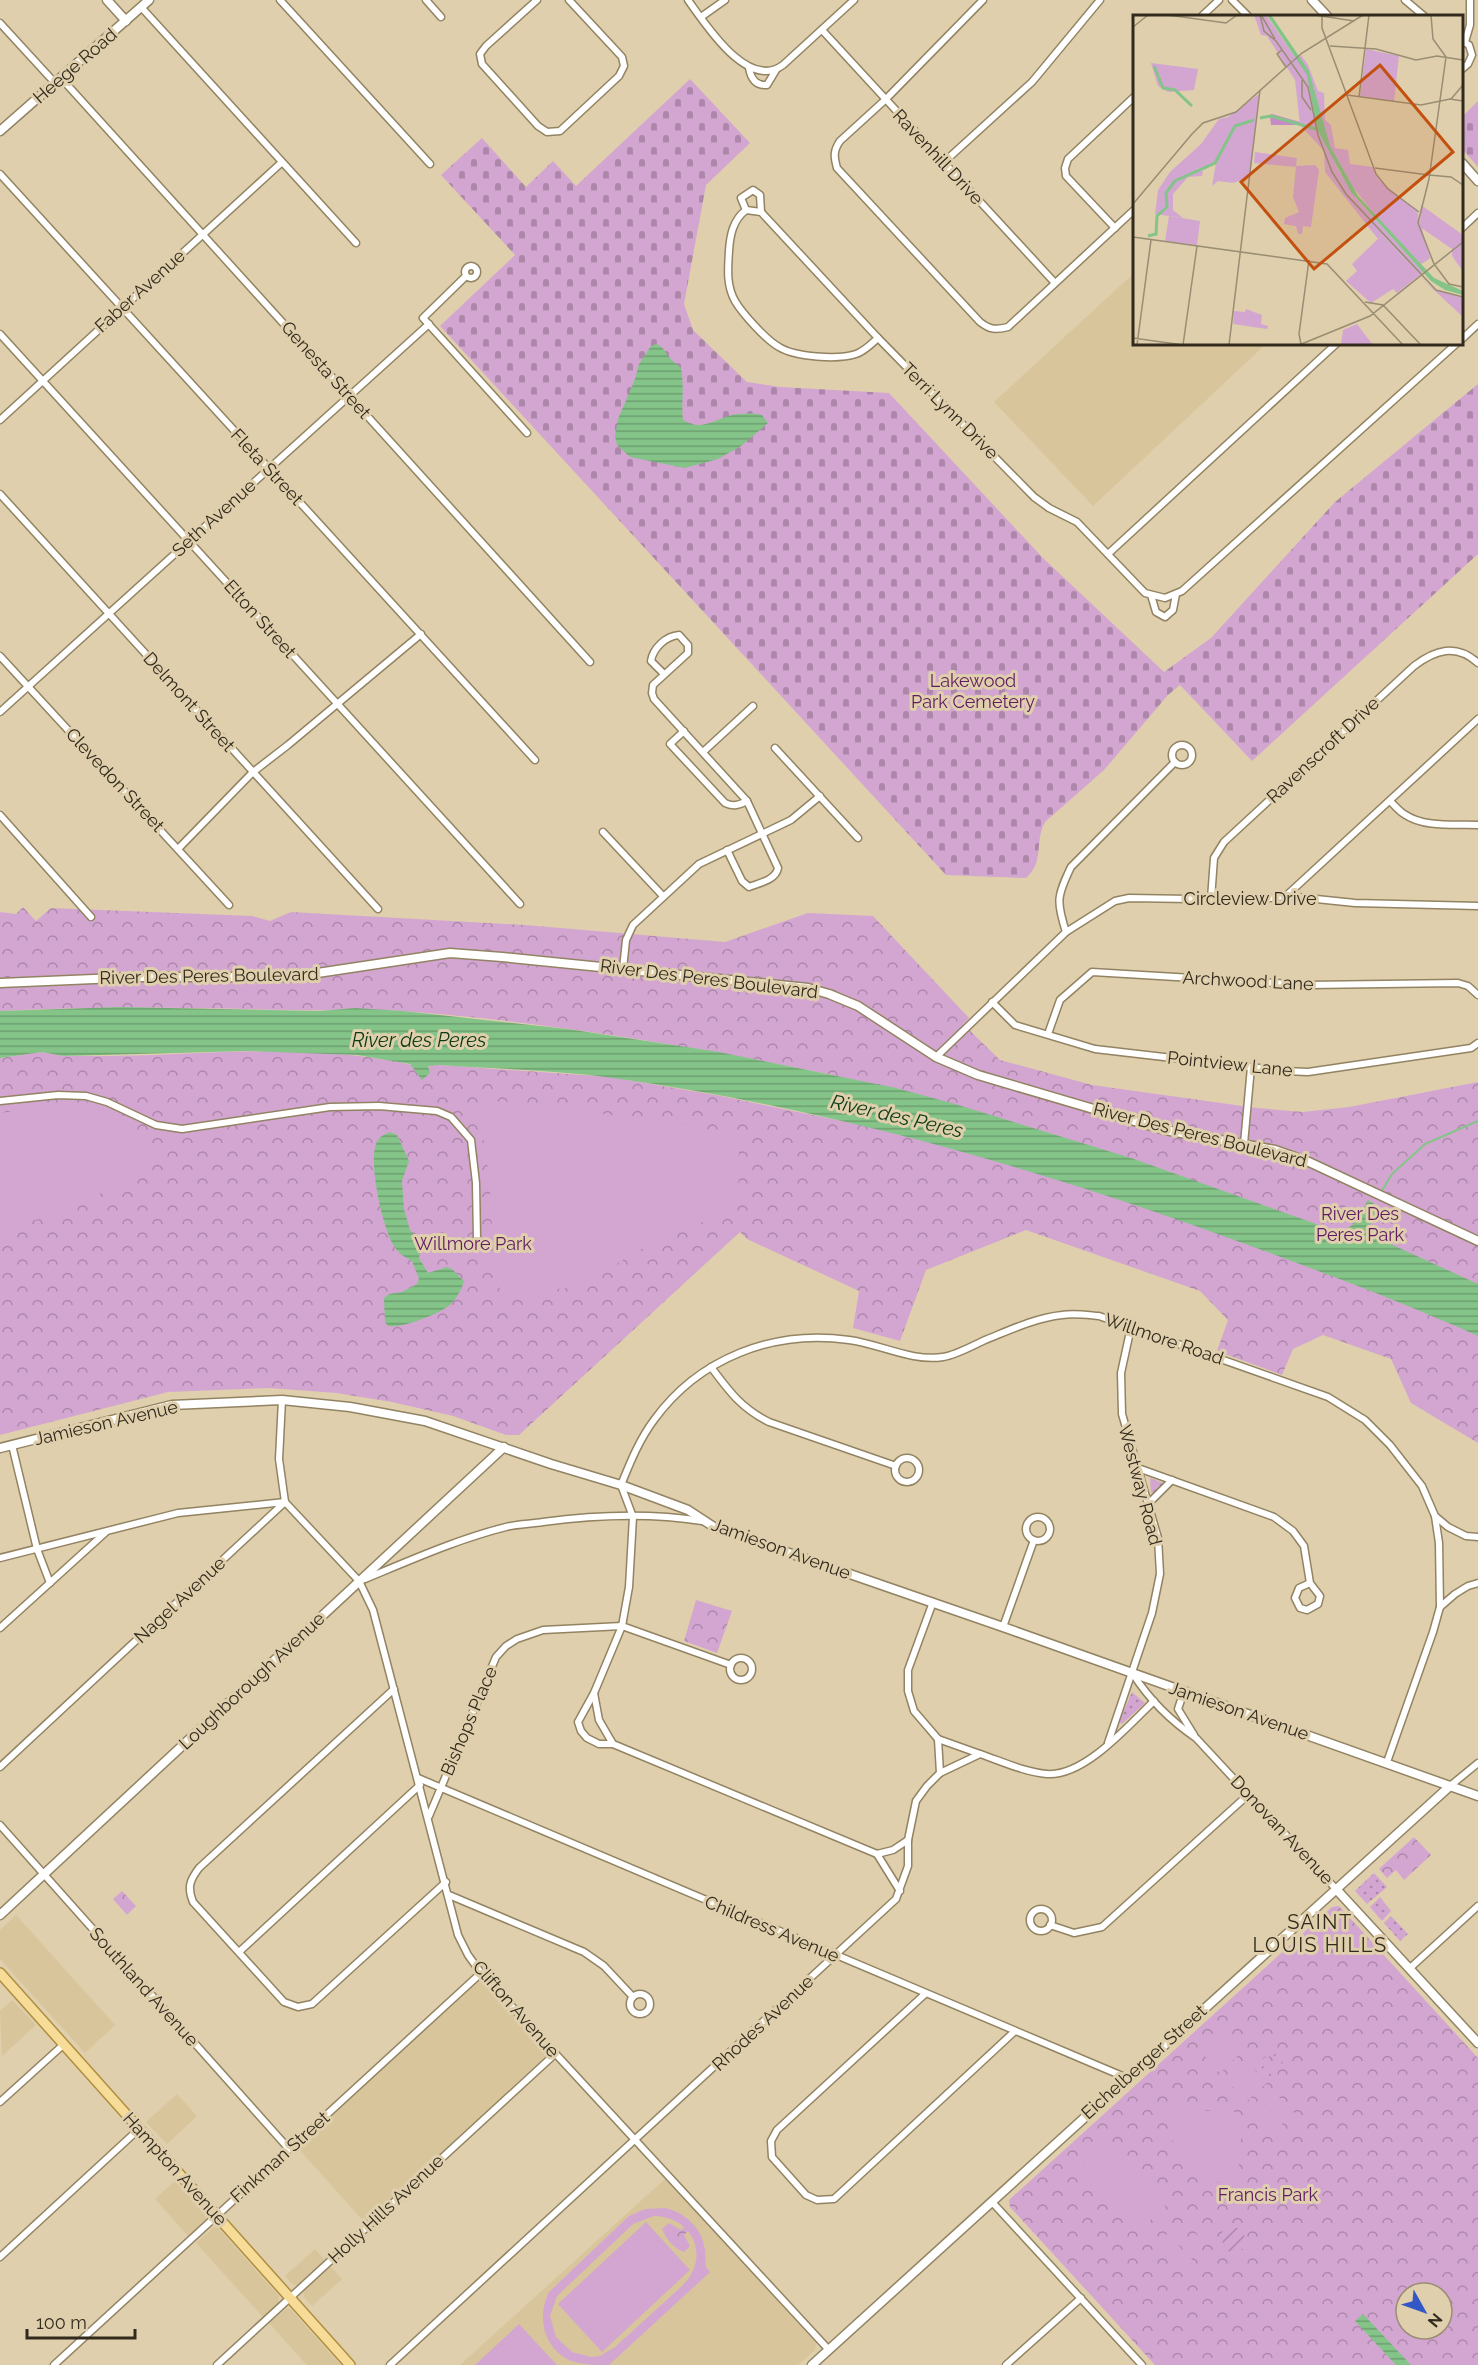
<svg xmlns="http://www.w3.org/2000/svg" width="1478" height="2365" viewBox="0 0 1478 2365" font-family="Raleway,sans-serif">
  <defs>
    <pattern id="grass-dots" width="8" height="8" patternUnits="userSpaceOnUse" patternTransform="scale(1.5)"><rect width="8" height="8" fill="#d3a6d2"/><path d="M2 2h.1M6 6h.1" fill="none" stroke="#ac87aa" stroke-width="1.8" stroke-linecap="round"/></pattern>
    <pattern id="cemetery-stones" width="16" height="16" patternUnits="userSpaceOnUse" patternTransform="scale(1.5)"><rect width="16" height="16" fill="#d3a6d2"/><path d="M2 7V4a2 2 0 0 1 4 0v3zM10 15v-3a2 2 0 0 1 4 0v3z" fill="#ac87aa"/></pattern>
    <pattern id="park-crowns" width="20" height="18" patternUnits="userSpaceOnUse" patternTransform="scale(1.5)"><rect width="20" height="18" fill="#d3a6d2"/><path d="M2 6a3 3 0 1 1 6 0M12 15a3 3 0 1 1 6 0" fill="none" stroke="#ac87aa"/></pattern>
    <pattern id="garden-furrows" width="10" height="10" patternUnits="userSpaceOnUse" patternTransform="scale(1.5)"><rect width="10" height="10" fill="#d3a6d2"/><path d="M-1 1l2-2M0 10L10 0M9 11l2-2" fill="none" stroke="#ac87aa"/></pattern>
    <pattern id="water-rules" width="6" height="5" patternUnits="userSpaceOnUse" patternTransform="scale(1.5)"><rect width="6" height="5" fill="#84c489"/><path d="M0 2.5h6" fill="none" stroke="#6d9f6f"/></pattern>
  </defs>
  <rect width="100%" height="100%" fill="#dfcfac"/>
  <g fill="#d8c59b">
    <polygon points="1134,273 1134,344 1266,344 1093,506 994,402"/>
    <polygon points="16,1915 115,2025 85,2053 0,1959 0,1930"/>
    <polygon points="481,1977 550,2052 365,2223 297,2147"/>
    <polygon points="12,2000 36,2025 2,2056 0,2011"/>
    <polygon points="177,2094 197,2116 167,2144 146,2122"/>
    <polygon points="665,2179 816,2343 815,2350 798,2365 460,2365"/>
    <polygon points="175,2181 207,2216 207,2220 189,2237 155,2199"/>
    <polygon points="214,2227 218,2228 279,2296 278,2303 263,2317 196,2243"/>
    <polygon points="315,2249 325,2260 297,2285 292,2284 285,2276"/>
    <polygon points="330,2266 342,2279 312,2306 304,2297 303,2292"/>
    <polygon points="287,2308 290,2309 341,2365 307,2365 269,2323"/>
  </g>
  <g fill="url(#grass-dots)">
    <polygon points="1150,1478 1163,1483 1154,1493 1151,1492"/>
    <polygon points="1132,1692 1145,1703 1122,1724 1119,1722"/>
    <polygon points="1374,1873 1387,1887 1367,1904 1355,1891"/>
    <polygon points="1380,1897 1391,1911 1382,1921 1370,1907"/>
    <polygon points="1391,1916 1408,1934 1400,1941 1384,1923"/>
  </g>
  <g fill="url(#cemetery-stones)">
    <path d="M690,79L750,143L706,185L684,304L693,330L747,382L780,387L889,393L1043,558L1164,672L1211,638L1335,502L1478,384V554L1252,761L1180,685L1168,695L1104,770L1045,822C1034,842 1045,861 1026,878L946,875L440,326L515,255L441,175L482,138L526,187L553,161L576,186Z"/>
    <polygon points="1478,101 1478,167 1462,149 1462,117"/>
  </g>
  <g fill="url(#park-crowns)" fill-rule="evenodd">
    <path d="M23,907L36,921L51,908L252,916L270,921L291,912L525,925L725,942L808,913L873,916L969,1018L963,1024L1000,1060L1092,1085L1257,1108L1303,1112L1349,1107L1478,1082V1443L1411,1403L1391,1359L1323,1335L1293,1349L1282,1375L1217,1351L1228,1320L1200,1291L1026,1230L926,1270L900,1341L853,1328L859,1291L747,1239L740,1232L519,1435H506L453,1416L392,1402L336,1393L269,1388L168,1392L0,1435V1058L42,1052L63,1056C94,1056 124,1056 155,1055C245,1051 339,1045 428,1069L429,1065H440L611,1077L721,1096L856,1124L833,1075C691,1046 548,1022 403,1011C366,1009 331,1011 294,1010C196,1008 98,1006 0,1011V912L16,914Z"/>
    <polygon points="696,1600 732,1611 717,1653 684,1641"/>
    <polygon points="1414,1837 1431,1855 1404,1880 1396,1870 1387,1878 1379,1869"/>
    <polygon points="122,1891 136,1906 127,1915 113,1899"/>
    <path d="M1339,1906L1478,2058V2365H1155L1010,2207L1009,2200L1332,1907ZM1406,2293H1442V2329H1406Z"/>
    <path d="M669,2223L681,2230L684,2227L688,2231L684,2235L690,2246L684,2252C673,2248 667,2240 662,2229Z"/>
  </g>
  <g fill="url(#garden-furrows)">
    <polygon points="1272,2050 1283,2063 1282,2064 1272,2054 1261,2064 1265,2068 1269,2065 1266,2069 1275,2078 1280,2076 1275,2082 1258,2064"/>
    <polygon points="1233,2228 1241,2228 1246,2240 1244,2248 1235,2253 1235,2250 1233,2250 1232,2253 1226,2250 1220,2236 1223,2231"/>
  </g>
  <g fill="#d3a6d2" fill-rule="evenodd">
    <path d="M501,1101L688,1125L739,1136L738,1207L650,1244L581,1285L501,1299C498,1274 494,1249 492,1225C490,1181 488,1149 475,1106Z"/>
    <polygon points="58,1106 85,1106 117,1117 145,1134 160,1159 63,1215 0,1226 0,1113"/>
    <polygon points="1222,2036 1240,2054 1231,2062 1214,2044"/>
    <polygon points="1211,2046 1229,2065 1220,2073 1203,2054"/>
    <polygon points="1249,2064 1267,2083 1258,2091 1240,2072"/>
    <polygon points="1237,2075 1255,2094 1246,2102 1229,2083"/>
    <polygon points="1277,2095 1295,2114 1286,2122 1269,2103"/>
    <polygon points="1266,2106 1283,2124 1275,2132 1257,2114"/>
    <path d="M1169,2109L1239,2112L1243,2117L1237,2185C1190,2181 1168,2155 1169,2109Z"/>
    <polygon points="1111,2140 1169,2202 1139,2231 1081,2168"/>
    <path d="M665,2208C686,2213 702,2228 705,2250C706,2260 703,2265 710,2272L609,2365C597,2365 583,2365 571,2361C544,2349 536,2317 549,2292L629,2216L645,2209ZM654,2216C694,2217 711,2258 682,2286L615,2347L600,2356L591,2357L572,2352L556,2337L550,2316L557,2296L633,2224Z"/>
    <polygon points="646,2222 690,2270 602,2352 558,2304"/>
    <polygon points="1169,2232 1184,2252 1201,2268 1193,2276 1172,2251 1171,2252 1160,2241"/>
    <polygon points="1195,2233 1205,2243 1195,2252 1185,2242"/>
    <polygon points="519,2324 557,2365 475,2365"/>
  </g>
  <g fill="url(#water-rules)">
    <path d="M656,344C664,347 664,351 669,357C672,361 677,364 680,367C685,376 681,406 683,420C700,431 712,421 729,416C738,413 753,413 762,415L768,423L741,446L718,459L685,468L630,457L617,445L615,436L618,419L635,379L639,364L651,346Z"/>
    <path d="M120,1007L319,1011L355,1008L403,1011L568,1029L719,1052L896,1088L955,1104L1134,1159L1336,1231C1355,1231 1359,1215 1368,1200L1378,1206L1368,1230L1371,1235L1478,1284V1336C1407,1304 1335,1277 1262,1250C1052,1172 835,1109 613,1078C556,1070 497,1069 440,1065L428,1066L430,1073L422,1080L410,1064L357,1055L247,1051L63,1056L42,1052L0,1058V1011Z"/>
    <path d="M390,1132L397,1135L409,1161L402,1181L404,1209L410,1230L422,1244L419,1258L428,1273L447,1267L452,1269L464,1281C462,1288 457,1298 452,1303C443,1313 401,1329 388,1326L385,1322L384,1298L389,1294L402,1292L417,1284L419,1279L412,1261C404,1257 399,1254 394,1246C383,1230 366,1156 378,1140C380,1136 386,1134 390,1132Z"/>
    <polygon points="1363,2314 1411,2365 1396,2365 1355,2321"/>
  </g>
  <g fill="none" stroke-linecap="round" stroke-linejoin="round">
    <polyline stroke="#84c489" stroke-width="2" points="1381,1192 1392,1174 1425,1144 1478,1121"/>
    <g stroke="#928362" stroke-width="9">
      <g id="street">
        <polyline points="280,0 430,164"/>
        <polyline points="426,0 441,17"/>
        <polyline points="537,0 486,46 480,54 482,64 538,126 547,132 560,131 619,76 624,66 622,57 569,0"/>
        <path d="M688,0C706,25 748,91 783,65L854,0"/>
        <path d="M983,0L885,100L840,141C833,151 834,157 837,168L980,322C990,330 996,330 1008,327L1134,210"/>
        <polyline points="1232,0 1248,16"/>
        <polyline points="1405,0 1424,16"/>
        <polyline points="141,7 356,243"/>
        <polyline points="1202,16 1219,0"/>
        <polyline points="701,17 725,0"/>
        <polyline points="0,23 55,83"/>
        <polyline points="822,30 1055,283"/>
        <polyline points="1465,42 1470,25 1470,0"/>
        <path d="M749,68C751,79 756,86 767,85L776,70"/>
        <polyline points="1462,69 1468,64 1472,55 1469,45 1462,41"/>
        <polyline points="61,78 590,662"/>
        <polyline points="943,163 1032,82 1100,0"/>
        <polyline points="0,174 535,760"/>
        <polyline points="746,210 761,212 878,338 1034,497 1049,508 1077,522 1145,593 1165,598 1182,591 1456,344"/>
        <path d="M746,210C733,220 730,235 729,251C728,268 726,285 735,301C742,313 766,340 779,347C795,357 838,360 856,354C865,351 871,344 878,338"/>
        <polyline points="746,210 741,198 753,190 760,195 761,212"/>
        <polyline points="1115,228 1066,176 1065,168 1068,159 1134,97"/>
        <polyline points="1462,228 1478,213"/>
        <circle cx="471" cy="272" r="6"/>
        <polyline points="466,276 423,318 527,433"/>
        <polyline points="0,334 520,904"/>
        <polyline points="1462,339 1478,324"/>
        <polyline points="0,420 281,163"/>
        <polyline points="0,494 378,909"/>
        <polyline points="1108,554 1336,344"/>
        <polyline points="1151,595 1156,612 1165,617 1173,610 1176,594"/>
        <polyline points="0,656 229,905"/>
        <path d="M664,674L651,661C653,648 666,636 679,635L688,645V653L653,685L652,693L654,699L747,801L778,868C776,880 759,883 749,887L742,881L727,850"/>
        <polyline points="0,712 429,324"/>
        <path d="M684,731L670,744L725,803C733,807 739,805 747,801"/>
        <circle cx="1182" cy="755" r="10"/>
        <polyline points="775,748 858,838"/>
        <polyline points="703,752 753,706"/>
        <path d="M1390,801C1394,805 1399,811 1404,814C1424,828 1455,824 1478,825"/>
        <polyline points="0,815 91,917"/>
        <polyline points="603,832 663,896"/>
        <polyline points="178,849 253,772 288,745 421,634"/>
        <polyline points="1287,895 1478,719"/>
        <path d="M1211,899L1214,858L1224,842L1414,666C1435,650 1456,643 1478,663"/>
        <path d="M1066,932C1056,901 1057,896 1071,867L1175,762"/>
        <polyline points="623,969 626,940 633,925 699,864 791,820 820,796"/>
        <polyline points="992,1002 1015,1025 1095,1049 1284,1071 1308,1072 1471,1048 1478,1043"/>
        <polyline points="1048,1034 1060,1000 1092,972 1309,985 1458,983 1468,986 1478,995"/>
        <polyline points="936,1057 1066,932 1115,901 1129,898 1252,900 1287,896 1355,903 1478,906"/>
        <polyline points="0,1101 58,1095 86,1096 107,1102 156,1125 182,1129 330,1107 379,1106 437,1111 451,1117 471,1140 476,1183 477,1239"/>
        <polyline points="1244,1144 1251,1067"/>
        <path d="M711,1367C729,1391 741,1408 769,1422L896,1466"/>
        <polyline points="12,1445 37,1549 50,1583"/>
        <circle cx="907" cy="1470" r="12"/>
        <polyline points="1138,1468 1274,1517 1293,1531 1304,1546 1310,1583 1320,1596 1318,1604 1307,1610 1300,1608 1295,1598 1299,1588 1310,1583"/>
        <polyline points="1148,1504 1172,1480"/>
        <polyline points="1435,1516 1439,1543 1440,1607"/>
        <circle cx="1038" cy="1529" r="12"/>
        <polyline points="0,1558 178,1513 285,1502 359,1581 373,1610 458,1935 468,1955 481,1973 829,2350"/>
        <path d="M365,1579C411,1560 458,1539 506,1527C518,1524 531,1524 543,1522C595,1515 650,1513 702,1521"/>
        <polyline points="1003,1627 1034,1540"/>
        <polyline points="0,1628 106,1532"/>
        <circle cx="741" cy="1669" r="11"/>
        <path d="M1133,1674C1149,1699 1171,1721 1196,1738L1336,1889"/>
        <path d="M394,1689L199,1868C190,1880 187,1887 193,1902L284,2002L298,2007L312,2004L446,1882"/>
        <polyline points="1184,1691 1178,1709 1194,1735"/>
        <polyline points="594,1693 599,1720 613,1744"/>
        <polyline points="938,1739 980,1754"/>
        <polyline points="1108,1743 1152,1613 1160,1574 1158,1538 1122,1414 1121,1373 1131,1327"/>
        <polyline points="1387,1762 1433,1632 1440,1607 1455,1594 1468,1586 1478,1583"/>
        <polyline points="0,1767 285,1502 279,1459 282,1400"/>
        <path d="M940,1773L980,1754C1001,1761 1024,1772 1047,1774C1084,1777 1128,1726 1154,1701"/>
        <polyline points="418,1778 1127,2078"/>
        <polyline points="1450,1786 1478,1763"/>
        <polyline points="429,1816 496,1657 506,1646 517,1639 543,1630 622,1626 731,1665"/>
        <polyline points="0,1825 289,2149"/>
        <path d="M908,1840L893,1850L877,1854L613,1744H599L587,1738L581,1731L578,1722L594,1693L622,1626L629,1587L633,1517L621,1485C630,1463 639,1440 654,1420C699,1358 774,1329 849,1340C880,1344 912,1362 943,1357C956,1355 972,1346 985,1340C1010,1330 1035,1318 1062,1315C1074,1313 1087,1315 1099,1316L1328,1397L1365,1420L1390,1445L1422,1486L1435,1516L1448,1527L1466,1536L1478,1537"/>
        <polyline points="877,1854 900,1891"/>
        <polyline points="449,1895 584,1952 604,1966 633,1997"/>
        <circle cx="1041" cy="1920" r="11"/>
        <polyline points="1050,1925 1074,1933 1102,1927 1249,1794"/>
        <polyline points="239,1952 420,1785"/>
        <polyline points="1409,1969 1478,1906"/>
        <circle cx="640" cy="2004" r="10"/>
        <polyline points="925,1994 777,2130 771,2141 772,2157 806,2195 817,2200 834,2199 1015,2031"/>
        <polyline points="0,2102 63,2045"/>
        <polyline points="992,2202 1142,2365"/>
        <polyline points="0,2257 139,2129"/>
        <polyline points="54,2365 481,1973"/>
        <polyline points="217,2365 555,2054"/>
        <polyline points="390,2365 896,1899 908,1866 908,1840 916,1801 927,1786 940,1773 938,1739 914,1711 908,1691 908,1670 933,1602"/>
        <polyline points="1006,2365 1081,2298"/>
      </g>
    </g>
    <g stroke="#928362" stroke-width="11">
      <g id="secondary">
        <polyline points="107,0 126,21"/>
        <polyline points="1312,0 1327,16"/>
        <polyline points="0,131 149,0"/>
        <polyline points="1462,163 1478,181"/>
        <polyline points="0,983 141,977 291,977 450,953 502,957 808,988 829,994 858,1006 936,1057 978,1075 1165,1130 1275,1150 1309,1162 1478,1241"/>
        <polyline points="0,1448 172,1405 282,1400 350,1407 425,1421 551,1464 621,1485 688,1510 714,1527 1003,1627 1478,1796"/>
        <polyline points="1336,1889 1478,2043"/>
        <polyline points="0,1915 504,1447"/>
        <polyline points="812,2365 1450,1786"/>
      </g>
    </g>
    <g stroke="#ae8e41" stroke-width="12">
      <polyline id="primary" points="0,1973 350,2365"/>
    </g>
    <use href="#street" stroke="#fff" stroke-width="6"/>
    <use href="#secondary" stroke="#fff" stroke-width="8"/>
    <use href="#primary" stroke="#f7dc98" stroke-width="9"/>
  </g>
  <g text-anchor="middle" stroke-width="6" stroke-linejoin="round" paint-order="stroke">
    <g font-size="18" fill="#312a1d" stroke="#dfcfac">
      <text transform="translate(75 66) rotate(-41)" y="6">Heege Road</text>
      <text transform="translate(938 157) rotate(47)" y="6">Ravenhill Drive</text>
      <text transform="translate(140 291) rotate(-42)" y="6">Faber Avenue</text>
      <text transform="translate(326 370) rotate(48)" y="6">Genesta Street</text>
      <text transform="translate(950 411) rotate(45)" y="6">Terri Lynn Drive</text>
      <text transform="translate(267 467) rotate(47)" y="6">Fleta Street</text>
      <text transform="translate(214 518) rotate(-42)" y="6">Seth Avenue</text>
      <text transform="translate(260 619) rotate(48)" y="6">Elton Street</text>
      <text transform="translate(189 702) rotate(48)" y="6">Delmont Street</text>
      <text transform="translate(1323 750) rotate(-43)" y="6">Ravenscroft Drive</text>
      <text transform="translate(115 780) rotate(47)" y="6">Clevedon Street</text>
      <text x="1250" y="905">Circleview Drive</text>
      <text transform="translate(209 976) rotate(-1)" y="6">River Des Peres Boulevard</text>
      <text transform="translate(709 979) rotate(7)" y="6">River Des Peres Boulevard</text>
      <text transform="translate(1248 981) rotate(3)" y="6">Archwood Lane</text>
      <text transform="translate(1230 1064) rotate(6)" y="6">Pointview Lane</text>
      <text transform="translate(1200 1135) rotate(14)" y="6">River Des Peres Boulevard</text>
      <text transform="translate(1164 1339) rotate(19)" y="6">Willmore Road</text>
      <text transform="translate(106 1423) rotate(-13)" y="6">Jamieson Avenue</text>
      <text transform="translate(1140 1485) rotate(75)" y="6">Westway Road</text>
      <text transform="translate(781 1549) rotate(20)" y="6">Jamieson Avenue</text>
      <text transform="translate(180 1600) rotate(-43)" y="6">Nagel Avenue</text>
      <text transform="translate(252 1681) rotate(-43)" y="6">Loughborough Avenue</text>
      <text transform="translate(1239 1711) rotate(19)" y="6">Jamieson Avenue</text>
      <text transform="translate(469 1721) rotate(-67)" y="6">Bishops Place</text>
      <text transform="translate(1282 1830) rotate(47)" y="6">Donovan Avenue</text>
      <text transform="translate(772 1929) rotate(23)" y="6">Childress Avenue</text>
      <text transform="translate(144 1987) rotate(48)" y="6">Southland Avenue</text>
      <text transform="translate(516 2009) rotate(49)" y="6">Clifton Avenue</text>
      <text transform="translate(763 2023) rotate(-43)" y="6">Rhodes Avenue</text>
      <text transform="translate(1144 2062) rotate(-42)" y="6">Eichelberger Street</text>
      <text transform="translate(280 2157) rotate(-42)" y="6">Finkman Street</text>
      <text transform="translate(175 2169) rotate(48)" y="6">Hampton Avenue</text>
      <text transform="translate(386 2209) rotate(-43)" y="6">Holly Hills Avenue</text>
    </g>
    <g font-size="18" fill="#601a62" stroke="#dfcfac">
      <text x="973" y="687">Lakewood<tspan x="973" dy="21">Park Cemetery</tspan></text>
      <text x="1360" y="1220">River Des<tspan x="1360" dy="21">Peres Park</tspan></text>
      <text x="473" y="1250">Willmore Park</text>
      <text x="1268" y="2201">Francis Park</text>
    </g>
    <g font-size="20" font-style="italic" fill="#0b3a15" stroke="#dfcfac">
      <text x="419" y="1047">River des Peres</text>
      <text transform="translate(897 1116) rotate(13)" y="7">River des Peres</text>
    </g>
    <g font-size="20" letter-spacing="1.5" fill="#312a1d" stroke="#dfcfac">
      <text x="1320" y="1929">SAINT<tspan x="1320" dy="23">LOUIS HILLS</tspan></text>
    </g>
  </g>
  <g transform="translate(1133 15)">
    <rect width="330" height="330" fill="#dfcfac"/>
    <path d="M36,201L67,206L64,230L32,226Z" fill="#d3a6d2"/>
    <path d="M139,99L167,107V110H138L137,102L127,103Z" fill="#c68cc7"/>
    <path d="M126,79L117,162L100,168L85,166L79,171L83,148L71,155L62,153L70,156L69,161L55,162L40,179V195L50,203L22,199L25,175L37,157L68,129L86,104L95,102ZM122,137L164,143L163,151L182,150L186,155L178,212L170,211L169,219H165L163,211L151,209L152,203L166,197L160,182L163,152L121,148ZM288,190L330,220L329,255L319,241V234L287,212ZM249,220L287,260L264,278L260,274L238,288L213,266L224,256L219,249ZM113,294L129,300L128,309L135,311L134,314L100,309L101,296L112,297ZM224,309L240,330H208L210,315Z" fill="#d3a6d2"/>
    <path d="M121,0H133L163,44L168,40L175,50L185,76L191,78L192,105L198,110L202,133L215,135L217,149L240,152L246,165L284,196L297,243L288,249L241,199L201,148L223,183L290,257L287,260L249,220L245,224L192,157L191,136L167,110L162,65L134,21L128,20ZM233,34L266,41L261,86L227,81ZM18,48L65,54L61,75L35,77L25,71ZM287,262L302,275L330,283V302Z" fill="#d3a6d2"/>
    <path d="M215,151L232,160L222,171L211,154ZM282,224L290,225L297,243L290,248L276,232Z" fill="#d3a6d2"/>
    <path d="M134,0H138L176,56L197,131L225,181L301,263L330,276V280L312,275L298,266L218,177L184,114L174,60Z" fill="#84c489"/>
    <path fill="none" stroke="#84c489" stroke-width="3" d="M21,51L30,73L42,75L59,91M127,103L138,101L183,114M15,221L23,219L24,201L34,192L33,178L42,166L82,148L102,111L121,105"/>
    <path fill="none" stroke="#998d73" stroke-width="1.5" d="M35,0L93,8L104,0M127,0L131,16L143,26L175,72L185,120L199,157L213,179L303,275L330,282M128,0L142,24M182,0L221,6M189,0V13L243,159L255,174L286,197M298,0L300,24L313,42L296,164L285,208L301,249L316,269L330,272M0,12L15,0M197,31L243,34L283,45L304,41L330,45M149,35L144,39L153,52M169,65V82L178,95M214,80L288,90L317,84L330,86M226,82L236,0M318,84L330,70M58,120L70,108L103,97L169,38L230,0M242,153L296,160M296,160L318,162L330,170M0,189L59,119M0,222L194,249L270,330M232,287L250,290L288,330M0,323L50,330M168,329L166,319L176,245M4,330L18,225M50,330L64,231M96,330L127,75M166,330L237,301L330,227"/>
    <path fill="#c3500f" fill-opacity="0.15" stroke="#c3500f" stroke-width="3" d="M247,50L320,137L181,254L108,167Z"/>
    <rect width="330" height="330" fill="none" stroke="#312a1d" stroke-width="3"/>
  </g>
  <g transform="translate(1424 2311) rotate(130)"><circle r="28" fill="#dfcfac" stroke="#998d73" stroke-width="1.5"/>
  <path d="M0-4.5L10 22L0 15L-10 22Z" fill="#3457c8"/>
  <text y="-9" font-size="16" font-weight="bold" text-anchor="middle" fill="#312a1d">N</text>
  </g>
  <path d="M27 2329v9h108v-9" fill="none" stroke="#312a1d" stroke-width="3"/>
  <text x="36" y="2329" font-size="18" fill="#312a1d" stroke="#dfcfac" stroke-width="4.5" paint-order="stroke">100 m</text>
</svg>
